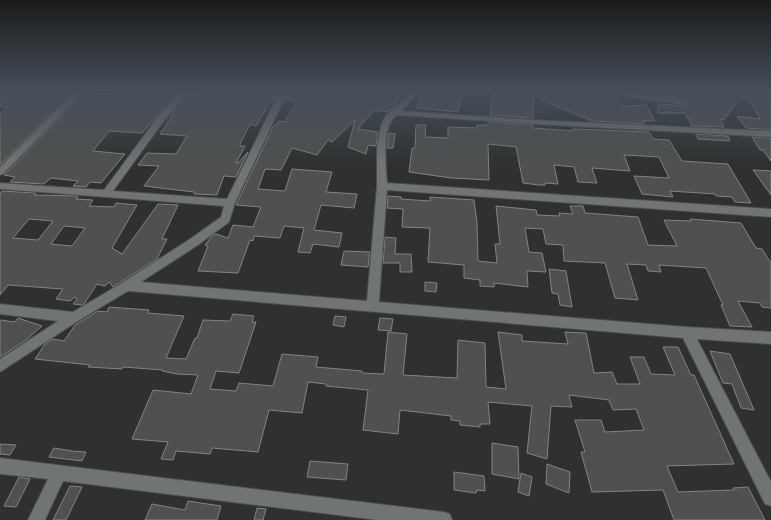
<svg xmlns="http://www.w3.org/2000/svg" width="771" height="520" viewBox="0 0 771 520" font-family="Jost,sans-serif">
  <rect width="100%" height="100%" fill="#2e3130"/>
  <g fill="#4f514f" stroke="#828483" fill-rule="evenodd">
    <polygon points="0,91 8,91 10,94 28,95 33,91 73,92 0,165 0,113 7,107 0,107"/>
    <polygon points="121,91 170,91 169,93 177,93 142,133 109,131 93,151 125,154 101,183 90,182 86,187 73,186 78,181 51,178 44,184 10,182 15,177 4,175 84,93 118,94"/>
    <polygon points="204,91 278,92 274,101 270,102 256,126 250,124 240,144 240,146 245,146 236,163 238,163 248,152 236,177 224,176 217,195 194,194 194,192 144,186 159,166 138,165 147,153 176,154 187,136 160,134 172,116 171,115 188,94 201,96"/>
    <polygon points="292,91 332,93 332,91 400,91 395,106 392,110 387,112 374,110 358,129 378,132 376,146 368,145 366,154 348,147 355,120 332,142 328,140 317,155 292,148 281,170 265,169 258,189 285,191 292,169 332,172 326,192 357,194 354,208 321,205 314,230 342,233 339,247 313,244 310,253 298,252 304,228 284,226 280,238 254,236 253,241 250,240 238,273 198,271 208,246 205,245 212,236 216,234 228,238 233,225 253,227 261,207 236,205 269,135 272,131 271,130 273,127 279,121 285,122 297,101 285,101 289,92"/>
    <polygon points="422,91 463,91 458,112 417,108"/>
    <polygon points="517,91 534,95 533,118 490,115 493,95 513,98"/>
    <polygon points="553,91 574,99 585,91 609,91 624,106 646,105 655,121 643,121 644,124 593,121 541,100"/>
    <polygon points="657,91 754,91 756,94 771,98 771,130 746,128 737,116 760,119 750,101 740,97 724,120 720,119 724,127 692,126 685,113 658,113 658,104 687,106 692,104 692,102 687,100 658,95"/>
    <polygon points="488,122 533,125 533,128 573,131 573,129 649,132 653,139 669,140 682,161 728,164 751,203 735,202 732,197 716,196 715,194 670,191 673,197 642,194 634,176 669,178 659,157 624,155 630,171 592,168 597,183 578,182 574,167 554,165 558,184 545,183 545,185 539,185 523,183 516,147 488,144 489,180 451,178 409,172 412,148 415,148 416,125 426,125 425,137 448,138 448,127 477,128 477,125 488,125"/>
    <polygon points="389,133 395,134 393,148 387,148"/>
    <polygon points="696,134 728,136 730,141 698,139"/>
    <polygon points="752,137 771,138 771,161 763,150 760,150"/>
    <polygon points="753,170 771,171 771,195"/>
    <path d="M2,191L36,193L34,195L78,196L76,199L93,200L89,206L114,207L116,203L137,205L112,248L122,254L158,204L178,205L162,239H167L157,259L113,287L109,282L105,286L97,284L84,304L82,305L73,304L77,299L75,297L70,301L56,299L63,289L8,285L0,295V193ZM29,219L53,221L38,240L13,238ZM64,226L85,228L72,246L51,244Z"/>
    <polygon points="388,196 401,197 401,199 430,201 430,197 474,200 477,223 478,261 497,263 495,244 500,244 496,206 536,210 537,215 560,216 559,213 573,214 570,206 583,206 585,213 638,217 648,245 677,246 664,220 691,221 690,219 741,223 756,248 762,249 771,263 771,308 762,307 760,303 738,301 752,327 730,326 721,305 723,305 706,268 659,265 661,272 648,271 646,265 627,264 638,300 615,298 605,263 564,261 563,245 546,244 543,229 525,228 529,252 542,253 546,272 527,271 528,287 494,283 494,287 480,286 480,280 464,278 464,265 428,262 430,228 402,227 403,209 387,208"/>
    <polygon points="385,237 396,238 395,254 411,254 412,272 400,272 400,263 383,263"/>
    <polygon points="344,251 370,252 368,267 341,265"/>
    <polygon points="549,269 566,271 572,307 560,305 558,294 552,293"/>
    <polygon points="425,282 437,283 436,292 425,291"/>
    <polygon points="109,307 149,310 148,313 184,316 166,358 186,359 195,338 197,338 203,320 230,321 233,314 254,316 252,322 256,322 239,373 216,371 210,389 236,391 239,383 273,386 282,354 318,357 316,367 362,371 362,373 384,374 388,332 407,334 403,375 457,378 458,340 485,343 486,387 506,389 498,332 522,335 522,341 568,344 565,332 586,333 594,373 612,372 617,384 640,384 630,357 644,357 651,374 675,375 663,347 678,347 691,375 694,375 734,464 667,466 678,492 734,490 733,488 748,487 765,520 674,520 663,490 592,492 581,452 585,452 575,420 601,420 605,432 644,430 636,409 613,410 609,400 569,395 572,407 551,406 547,459 527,453 532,406 488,402 490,424 480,424 480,427 460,425 460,421 451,420 451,416 400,410 398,434 363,430 368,390 326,386 326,384 308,382 302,413 269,410 258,452 212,448 210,454 176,451 173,460 161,459 168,442 132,439 153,390 191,394 198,375 177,374 162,371 163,370 123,367 122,369 88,367 90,365 35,359 45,344 53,339 64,341 75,325 98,311 107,312"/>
    <polygon points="335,316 346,317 344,327 333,325"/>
    <polygon points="18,318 42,326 26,340 0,357 0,320 15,322"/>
    <polygon points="380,318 393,319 391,331 378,330"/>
    <polygon points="710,351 730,354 754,410 741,408 732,384 723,383"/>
    <polygon points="492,443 518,447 519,479 492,474"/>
    <polygon points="0,444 16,445 10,455 0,454"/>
    <polygon points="54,448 72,451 86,452 82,461 49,457"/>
    <polygon points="310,461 348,464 346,480 307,477"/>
    <polygon points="547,464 570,472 569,493 546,484"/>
    <polygon points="454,472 484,476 485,491 477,490 476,493 454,490"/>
    <polygon points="521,473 532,477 529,496 518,492"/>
    <polygon points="19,477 30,479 16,507 4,506"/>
    <polygon points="70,486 82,487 66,520 53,520"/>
    <polygon points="188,501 221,506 217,520 145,520 152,504 185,510"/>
    <polygon points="257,508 266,509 263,520 254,520"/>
  </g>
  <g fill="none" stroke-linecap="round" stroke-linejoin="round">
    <g stroke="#4a4d4c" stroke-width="2">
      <g id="minor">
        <polygon points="76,91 84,91 3,174 0,175 0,167"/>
        <path d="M181,91H189L163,122L113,191L227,199L280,91H288L235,203L229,222L198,245L141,282L367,301L377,186V148L381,125L387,114L393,111L411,91H419L402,111L534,120L771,131V137L534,124L397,115C381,124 386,167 387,183L771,209V217L387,190L379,302L687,327L771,332V344L697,339L771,482V506L765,504L683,338L128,291L78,321L0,372V359L58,321L0,314V304L73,312L122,283L190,239L221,217L224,206L0,189V183L104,190L157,118Z"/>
        <polygon points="610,91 623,91 687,101 691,103 687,105 630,97"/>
        <polygon points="755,91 771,92 771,97 756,93"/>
        <polygon points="0,458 444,512 450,514 452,520 378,520 63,481 45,520 28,520 48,479 0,474"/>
      </g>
    </g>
    <use href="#minor" fill="#707473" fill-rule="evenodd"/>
  </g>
  <linearGradient id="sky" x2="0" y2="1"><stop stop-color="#191b1a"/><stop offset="0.55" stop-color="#464e59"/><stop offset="1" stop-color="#464e59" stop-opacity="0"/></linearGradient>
  <rect width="771" height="164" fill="url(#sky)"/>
</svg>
